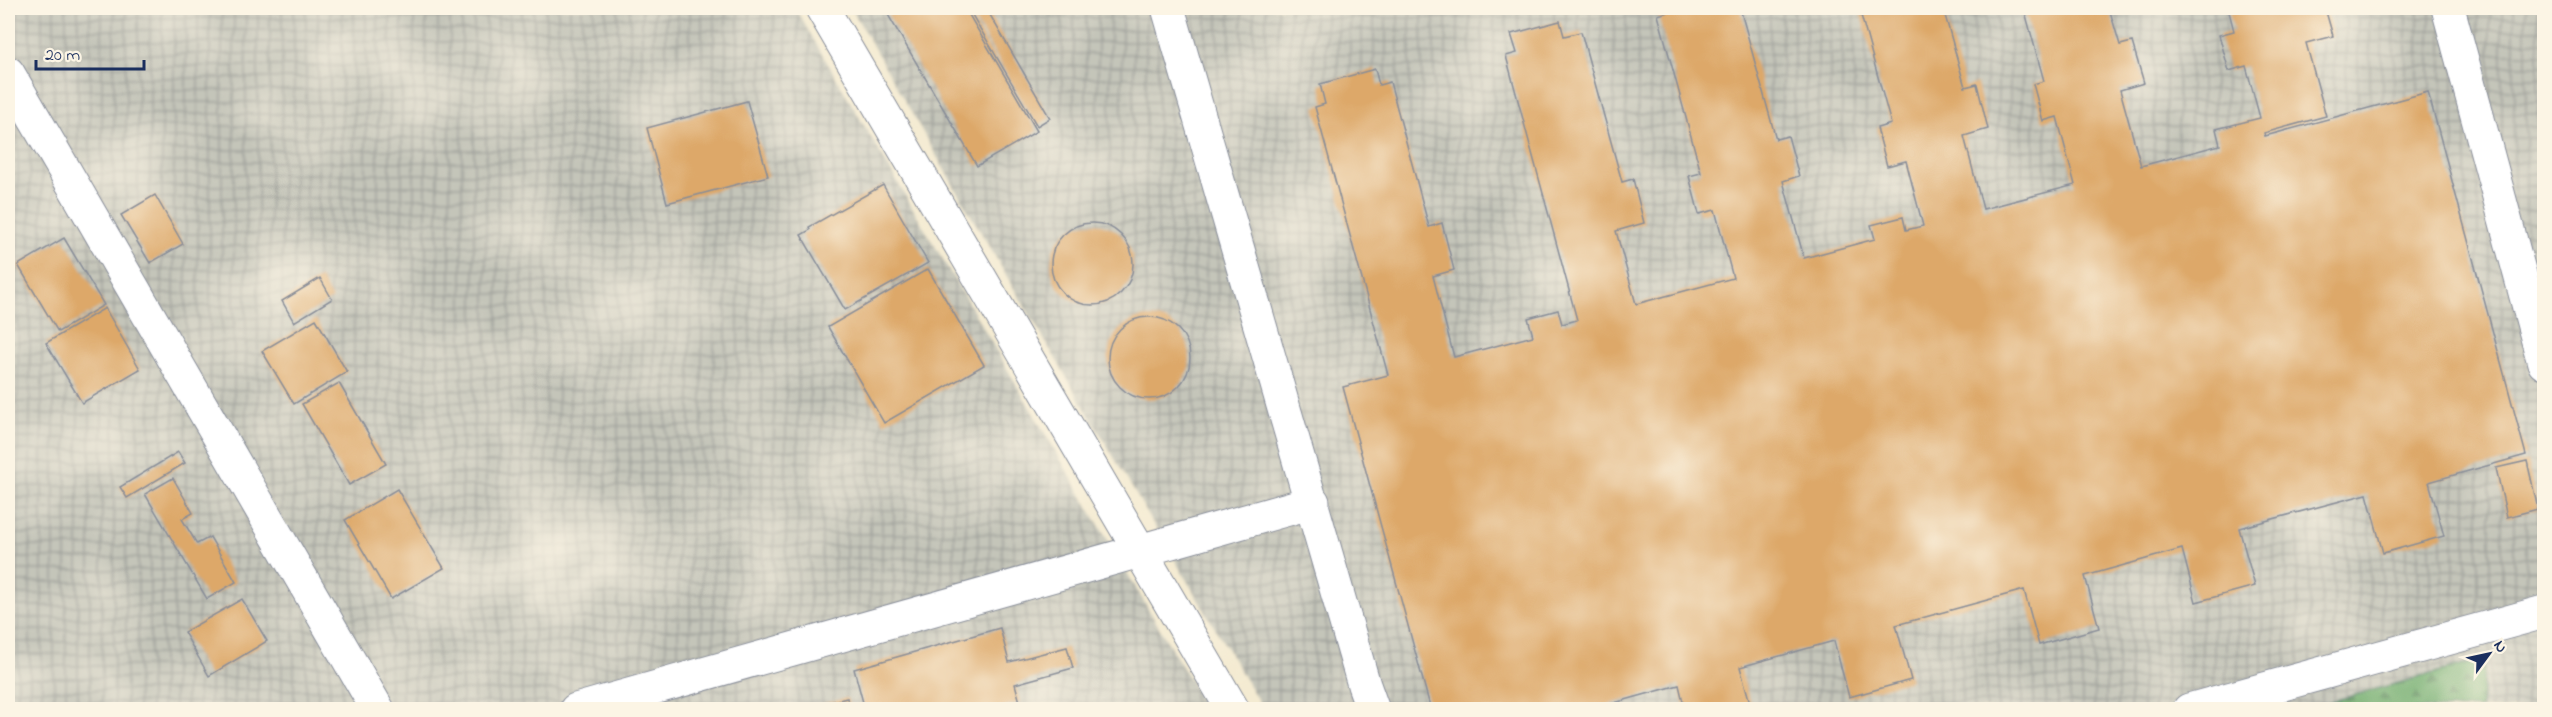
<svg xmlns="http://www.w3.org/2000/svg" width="2552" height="717" viewBox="0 0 2552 717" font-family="'Indie Flower',sans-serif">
  <defs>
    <pattern id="industrial-grid" width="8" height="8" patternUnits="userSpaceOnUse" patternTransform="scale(1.5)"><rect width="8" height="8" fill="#c4c5b9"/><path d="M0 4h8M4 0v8" fill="none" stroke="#9ea09a"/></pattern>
    <pattern id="forest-firs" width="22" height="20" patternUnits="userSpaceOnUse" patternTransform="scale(1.5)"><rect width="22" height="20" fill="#6eac6c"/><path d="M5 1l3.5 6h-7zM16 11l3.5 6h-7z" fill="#5a8c5c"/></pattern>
  </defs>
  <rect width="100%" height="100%" fill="#fcf5e5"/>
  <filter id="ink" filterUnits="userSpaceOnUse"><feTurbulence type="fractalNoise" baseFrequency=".0167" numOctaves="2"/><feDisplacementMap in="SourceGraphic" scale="12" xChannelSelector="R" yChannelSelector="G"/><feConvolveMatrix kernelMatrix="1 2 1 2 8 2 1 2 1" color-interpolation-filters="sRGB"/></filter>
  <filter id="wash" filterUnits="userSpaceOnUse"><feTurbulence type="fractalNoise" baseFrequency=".008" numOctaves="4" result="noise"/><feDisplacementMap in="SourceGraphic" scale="24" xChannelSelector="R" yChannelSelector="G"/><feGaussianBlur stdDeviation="1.35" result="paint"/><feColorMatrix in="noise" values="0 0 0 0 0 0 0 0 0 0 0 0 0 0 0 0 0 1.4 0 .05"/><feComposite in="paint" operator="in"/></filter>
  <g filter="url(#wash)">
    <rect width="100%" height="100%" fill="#f4ebd2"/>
    <g fill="url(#industrial-grid)">
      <polygon points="8,8 795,8 1207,709 8,709"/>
      <polygon points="851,8 2544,8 2544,709 1263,709 973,219"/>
    </g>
    <polygon fill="url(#forest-firs)" stroke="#446e65" stroke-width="1.5" points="2485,659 2481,709 2304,709"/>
    <g id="blocks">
      <g fill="#dda869">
        <polygon points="884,8 965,8 1037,131 977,166"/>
        <polygon points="968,8 986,8 1050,118 1037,126"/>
        <polygon points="1667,8 1740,8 1776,139 1788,136 1799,176 1783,181 1804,258 1875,239 1871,225 1903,217 1906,230 1923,226 1906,161 1887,166 1877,128 1891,124 1859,8 1943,8 1965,87 1977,84 1988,129 1964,136 1983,209 2075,185 2057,117 2043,121 2033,84 2044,81 2024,8 2109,8 2120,45 2132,42 2144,83 2120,90 2141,166 2220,145 2216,129 2260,118 2246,66 2229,71 2219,35 2234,31 2228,8 2325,8 2333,36 2306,43 2326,116 2264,133 2265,136 2428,92 2526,455 2429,482 2444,536 2383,553 2367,494 2239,528 2255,586 2196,602 2182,549 2085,576 2099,628 2039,645 2024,590 1896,625 1911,680 1849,697 1834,641 1740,667 1752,710 1685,710 1679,685 1589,710 1431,710 1343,387 1388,375 1315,107 1325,104 1320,84 1375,69 1379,85 1390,82 1429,227 1442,223 1454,270 1433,276 1454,357 1533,336 1528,318 1558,310 1562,324 1577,320 1506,56 1517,53 1511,34 1560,21 1564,36 1581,32 1622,182 1633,179 1644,223 1616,231 1636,304 1733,278 1715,210 1699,214 1689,176 1701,173 1658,15 1668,12"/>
        <polygon points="747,101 768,176 667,203 647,128"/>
        <polygon points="883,185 928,263 845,310 801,235 810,230 809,227"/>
        <polygon points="155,195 183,244 150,263 121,215"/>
        <circle cx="1092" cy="264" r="41"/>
        <polygon points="64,238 104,305 58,332 18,265"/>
        <polygon points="928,269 984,365 884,423 828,327"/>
        <polygon points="320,278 332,299 294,322 282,301"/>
        <polygon points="105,308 140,369 82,403 46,343"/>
        <circle cx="1149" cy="358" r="41"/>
        <polygon points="316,319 347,372 294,404 262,351"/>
        <polygon points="339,383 386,464 349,485 302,404"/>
        <polygon points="178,452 185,463 127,498 120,487"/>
        <polygon points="2527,461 2538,509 2507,517 2496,468"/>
        <polygon points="173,478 193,513 182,519 197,544 210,537 236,582 207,599 145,494"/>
        <polygon points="397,489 444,568 391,599 345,520"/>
        <polygon points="242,599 267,641 209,676 184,632"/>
        <polygon points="1000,628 1009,662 1067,647 1073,668 1015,684 1020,702 992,710 865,710 854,669"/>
        <polygon points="847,698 850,710 816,710 815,706"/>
      </g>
    </g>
  </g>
  <g filter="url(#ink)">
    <use href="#blocks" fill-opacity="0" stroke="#888d98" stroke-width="1.5"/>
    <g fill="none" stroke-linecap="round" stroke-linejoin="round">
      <g stroke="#888d98" stroke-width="35">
        <g id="minor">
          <polyline points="822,8 1233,710"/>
          <polyline points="1168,8 1364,685 1373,710"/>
          <polyline points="2448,8 2544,363"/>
          <polyline points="8,73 378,710"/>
          <polyline points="576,710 1313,502"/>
          <polyline points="2189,710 2544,612"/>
        </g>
      </g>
      <use href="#minor" stroke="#fff" stroke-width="33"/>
    </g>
  </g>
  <rect width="2552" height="717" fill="none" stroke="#fcf5e5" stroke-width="30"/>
  <g transform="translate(2489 654) rotate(57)" stroke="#fcf5e5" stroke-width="4.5" paint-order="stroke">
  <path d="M0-4.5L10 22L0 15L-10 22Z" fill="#1b2f5e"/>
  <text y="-9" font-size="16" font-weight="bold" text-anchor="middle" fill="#1b2f5e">N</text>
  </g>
  <path d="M36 60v9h108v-9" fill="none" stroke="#1b2f5e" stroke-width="3"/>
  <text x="45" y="60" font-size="18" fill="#1b2f5e" stroke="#fcf5e5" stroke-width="4.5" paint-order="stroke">20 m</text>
</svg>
